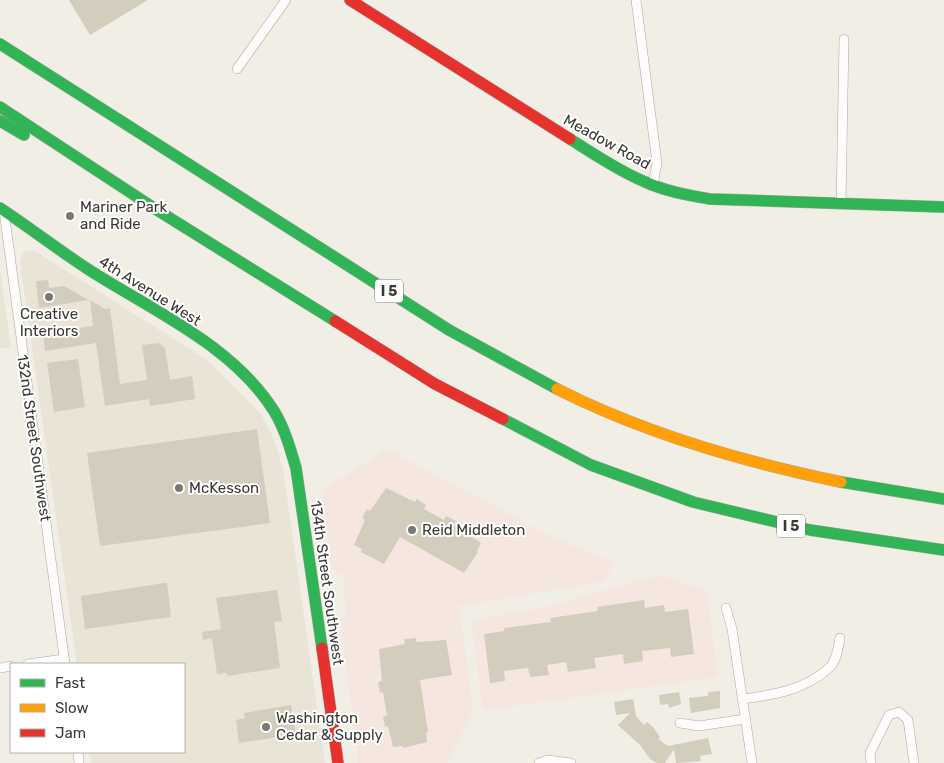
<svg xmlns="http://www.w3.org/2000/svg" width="944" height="763" viewBox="0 0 944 763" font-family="Rubik,sans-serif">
  <rect width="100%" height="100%" fill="#f1eee6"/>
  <g fill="#f6e6e0">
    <polygon points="387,449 552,537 616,563 601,582 459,606 473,711 447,763 358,763 340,617 346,616 343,577 332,569 321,491"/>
    <polygon points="660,575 707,591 718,677 483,710 471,621 554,605"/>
  </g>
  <g fill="#e9e4d5">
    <polygon points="27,251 35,251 207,360 261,414 274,439 283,470 325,763 91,763 89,752 184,752 184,664 77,664 20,263 22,254"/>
    <polygon points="0,270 11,347 0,349"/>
  </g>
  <g fill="#d2cdbc">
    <polygon points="69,0 148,0 90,35"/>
    <polygon points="48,280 49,288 64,286 89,300 39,308 36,281"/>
    <polygon points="90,300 105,309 110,308 120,384 147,380 142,345 159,343 165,348 170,380 192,376 195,399 150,406 149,399 105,406 96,343 45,351 43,333 93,326"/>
    <polygon points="78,359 85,407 54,412 47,363"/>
    <polygon points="257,429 270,523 100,546 87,453"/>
    <polygon points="386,488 415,502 417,499 426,505 424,509 444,520 446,516 456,521 454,525 481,543 477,551 478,552 464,573 400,537 384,564 361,552 362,549 354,545 365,520 362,518 367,509 370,511"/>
    <polygon points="164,583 167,583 171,617 85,629 81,596"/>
    <polygon points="277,590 282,621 274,622 280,668 227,676 227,673 217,674 212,638 203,640 202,632 221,629 216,598"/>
    <polygon points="644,600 645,608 664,605 665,612 688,609 694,654 671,657 670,648 642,651 643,661 624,664 623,654 594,658 596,668 568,672 566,662 547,665 549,675 530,677 528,668 504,671 505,681 490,683 484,634 504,631 504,628 551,622 550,618 598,611 597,607"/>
    <polygon points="416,638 416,642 446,640 452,675 420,680 428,732 426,733 427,742 403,748 403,746 393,747 388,726 385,727 383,716 387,716 383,692 380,693 378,682 382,681 379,649 405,644 404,639"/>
    <polygon points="720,691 720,708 691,713 689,698 708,696 708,692"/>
    <polygon points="679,692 681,704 669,708 668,704 660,705 659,695"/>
    <polygon points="633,699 636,716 644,725 647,722 653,727 660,737 658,739 668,746 708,738 712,754 700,756 701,761 676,763 674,749 665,763 657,763 650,759 640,745 618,725 630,713 616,715 614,702"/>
    <polygon points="291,705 296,734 239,743 236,720 245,718 244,713"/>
  </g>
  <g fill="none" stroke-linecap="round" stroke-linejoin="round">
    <g stroke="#aba8a2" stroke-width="10">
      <g id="street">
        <polyline points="636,0 657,163 653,185"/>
        <polyline points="237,69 286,0"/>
        <polyline points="841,205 844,39"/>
        <polyline points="4,211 65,664"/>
        <polyline points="726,608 732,629 752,763"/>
        <polyline points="28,664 64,659"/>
        <polyline points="0,668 11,666"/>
        <path d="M742,699C773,695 806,690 830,667C837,660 838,648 840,638"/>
        <polyline points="680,723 699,726 745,719"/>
        <polyline points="78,752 79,763"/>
        <polyline points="539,763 548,760 571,763"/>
        <polyline points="871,763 870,753 889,715 899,712 908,720 914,763"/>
      </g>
    </g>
    <g stroke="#aba8a2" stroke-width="12">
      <g id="fast">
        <polyline points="0,44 449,330 557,389"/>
        <polyline points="0,107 157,210 335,321"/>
        <polyline points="0,121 24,135"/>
        <path d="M570,139C594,154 617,170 643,181C664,191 688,195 710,199L944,207"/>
        <path d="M0,208C32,229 62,253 94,273C156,312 234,347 274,411C285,429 290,448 296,468L322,648"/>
        <polyline points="503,419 591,465 693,502 810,530 944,550"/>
        <polyline points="841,482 944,499"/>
      </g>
    </g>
    <g stroke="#aba8a2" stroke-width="12">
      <path id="slow" d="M557,389C646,434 743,462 841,482"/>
    </g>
    <g stroke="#aba8a2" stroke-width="12">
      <g id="jam">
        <polyline points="350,0 570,139"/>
        <polyline points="335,321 435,384 503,419"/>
        <polyline points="322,648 338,763"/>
      </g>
    </g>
    <use href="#street" stroke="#fdfcfb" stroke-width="9"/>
    <use href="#fast" stroke="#30b455" stroke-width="11"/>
    <use href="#slow" stroke="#ff9f0a" stroke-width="11"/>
    <use href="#jam" stroke="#e5322d" stroke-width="11"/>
  </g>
  <g fill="#7a7872" stroke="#fff" stroke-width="2">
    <circle cx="70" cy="216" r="5"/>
    <circle cx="49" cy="297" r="5"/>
    <circle cx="179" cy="488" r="5"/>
    <circle cx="412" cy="530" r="5"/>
    <circle cx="266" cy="727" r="5"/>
  </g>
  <g text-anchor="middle" stroke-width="4" stroke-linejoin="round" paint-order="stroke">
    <g fill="#fff" stroke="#757470" stroke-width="1">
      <rect x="375" y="279.5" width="28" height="23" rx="4"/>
      <rect x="777" y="514.5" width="28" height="23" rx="4"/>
    </g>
    <g font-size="14" font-weight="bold" fill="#3a3933">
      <text x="389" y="296">I 5</text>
      <text x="791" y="531">I 5</text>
    </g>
    <g font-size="15" fill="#3a3933" stroke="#fff">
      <text transform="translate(607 142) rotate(29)" y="5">Meadow Road</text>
      <text transform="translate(150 291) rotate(32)" y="5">4th Avenue West</text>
      <text transform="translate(34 438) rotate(82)" y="5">132nd Street Southwest</text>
      <text transform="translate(327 583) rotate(82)" y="5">134th Street Southwest</text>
    </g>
    <g font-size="15" fill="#3a3933" stroke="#fff" text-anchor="start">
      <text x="80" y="212">Mariner Park<tspan x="80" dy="17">and Ride</tspan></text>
      <text x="49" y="319" text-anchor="middle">Creative<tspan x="49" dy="17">Interiors</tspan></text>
      <text x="189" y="493">McKesson</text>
      <text x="422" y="535">Reid Middleton</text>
      <text x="276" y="723">Washington<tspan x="276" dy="17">Cedar &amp; Supply</tspan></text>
    </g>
  </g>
  <rect x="10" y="663" width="175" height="90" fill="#ffffff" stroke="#b0b0ad"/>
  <rect x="20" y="679" width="25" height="8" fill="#30b455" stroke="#b0b0ad"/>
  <text x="55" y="688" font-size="15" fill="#3a3933">Fast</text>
  <rect x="20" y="704" width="25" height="8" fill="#ff9f0a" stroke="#b0b0ad"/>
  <text x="55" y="713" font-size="15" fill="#3a3933">Slow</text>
  <rect x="20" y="729" width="25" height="8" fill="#e5322d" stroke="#b0b0ad"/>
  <text x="55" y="738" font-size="15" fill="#3a3933">Jam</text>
</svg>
